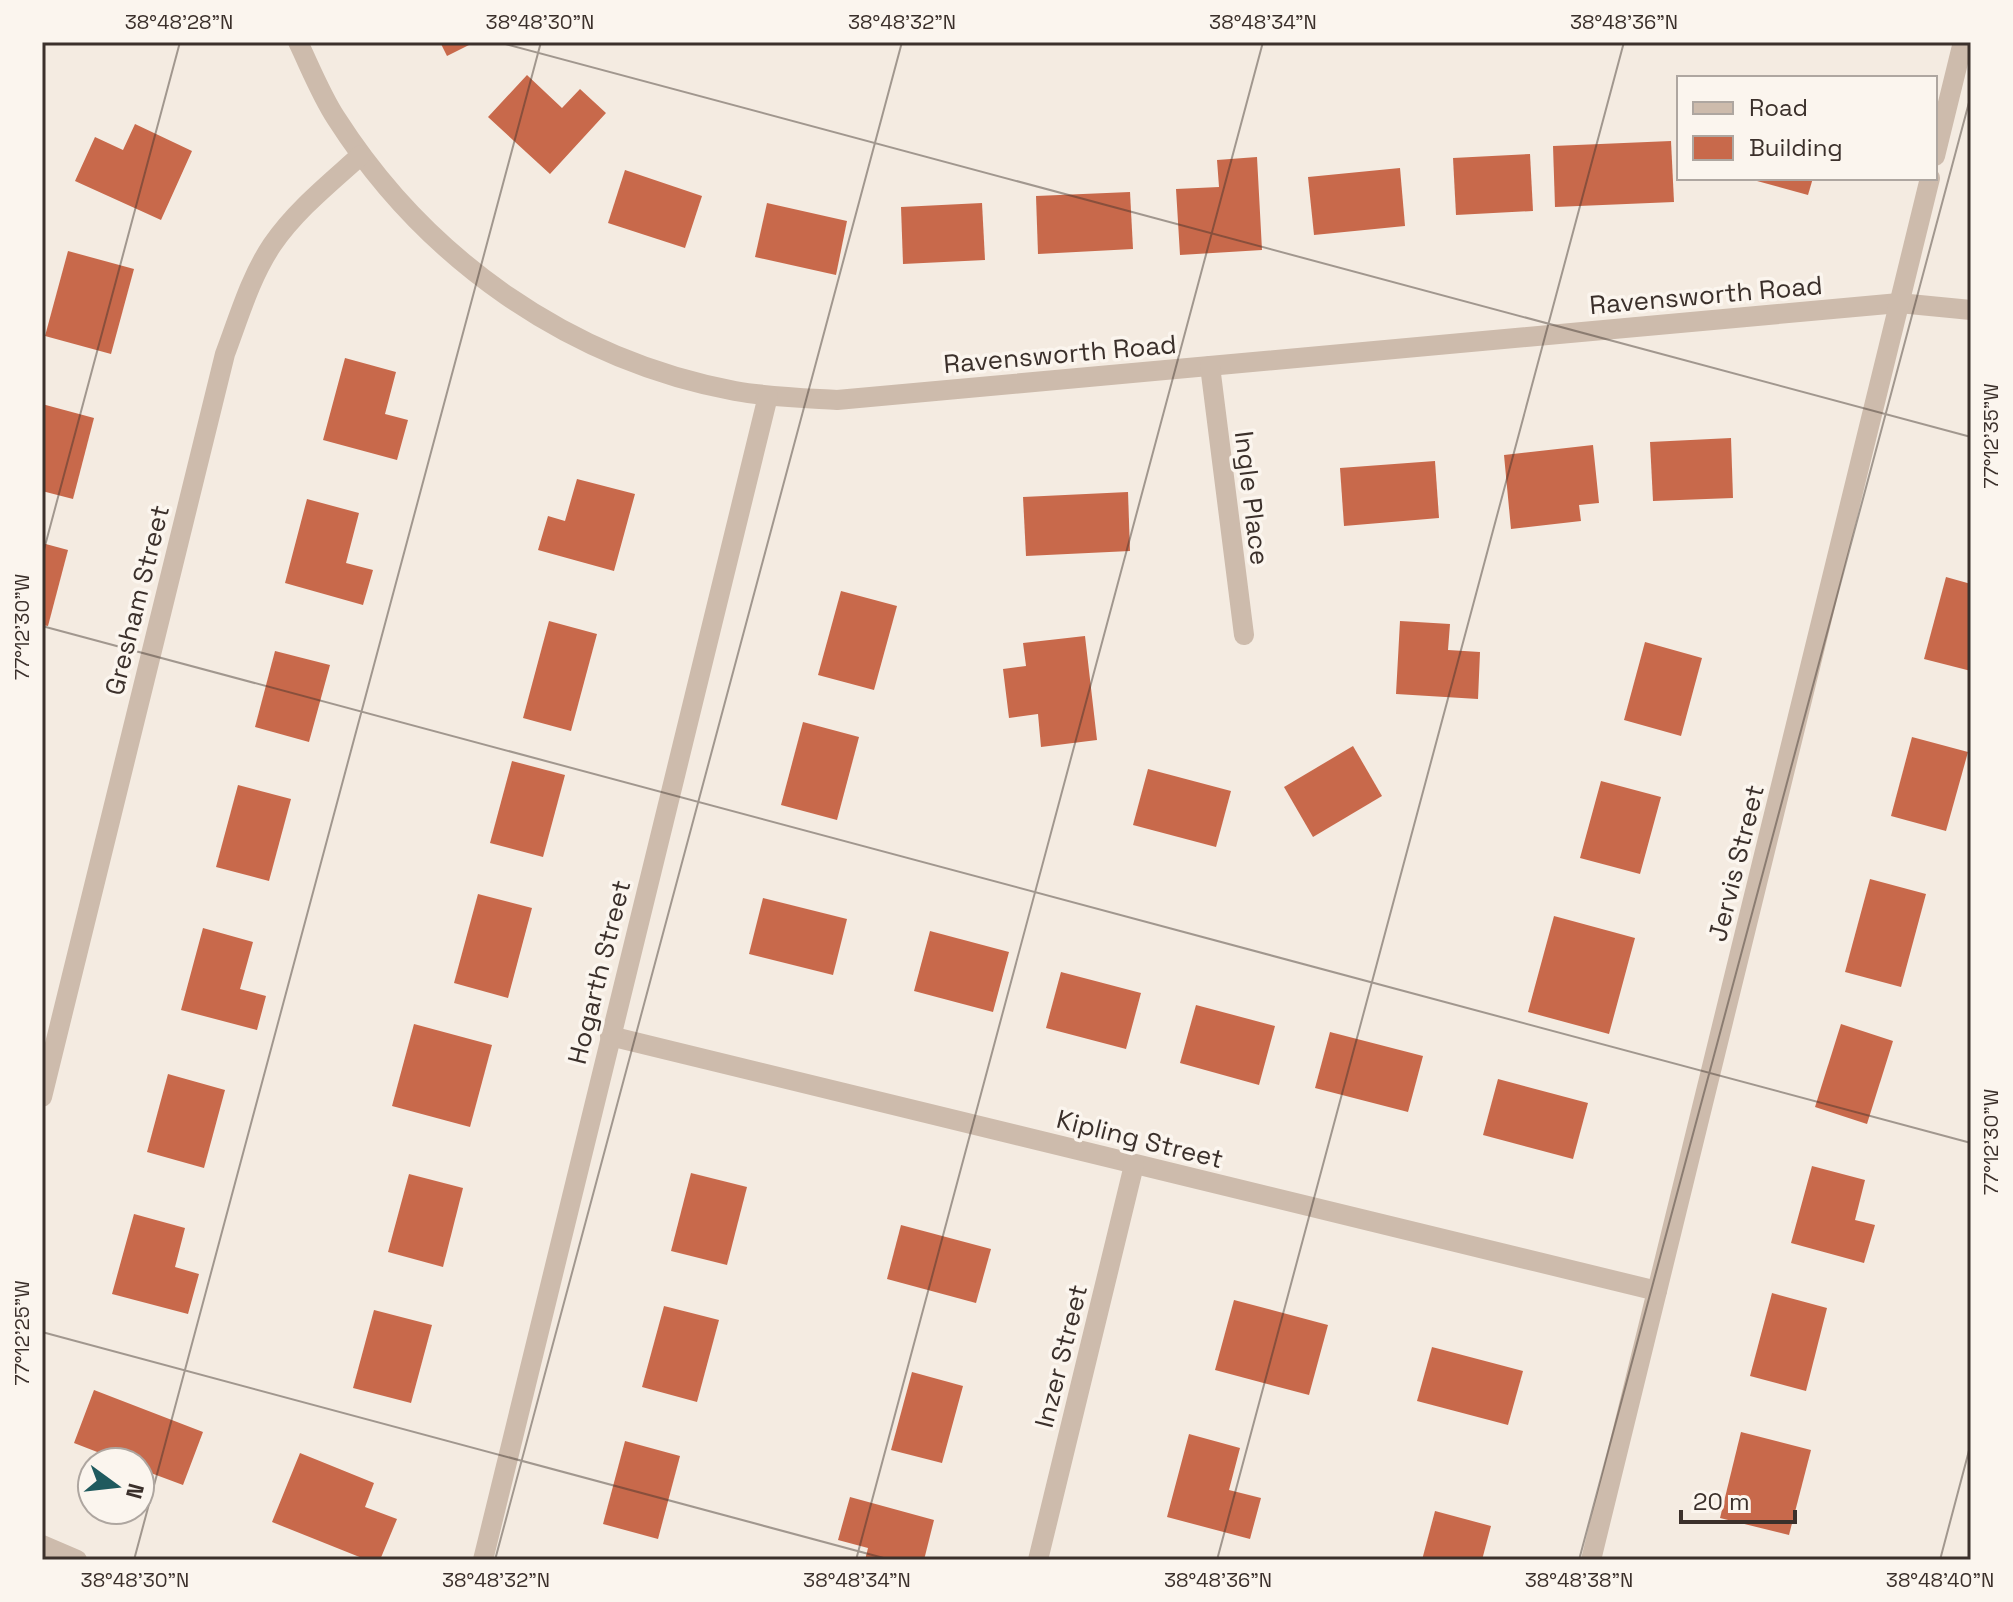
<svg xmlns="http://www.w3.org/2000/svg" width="2013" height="1602" viewBox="0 0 2013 1602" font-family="'Space Grotesk',sans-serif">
  <rect width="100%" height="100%" fill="#f4ebe1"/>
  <g fill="#c8694b">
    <polygon points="440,42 475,42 447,56"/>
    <polygon points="527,75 562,108 580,89 606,113 550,174 488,117"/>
    <polygon points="135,124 192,151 161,220 75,181 95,137 123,150"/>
    <polygon points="1671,141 1674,202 1555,207 1553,146"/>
    <polygon points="1530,154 1533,211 1456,215 1453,158"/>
    <polygon points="1257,157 1262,250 1180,255 1176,189 1219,187 1217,160"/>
    <polygon points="1400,168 1405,226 1314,235 1308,177"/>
    <polygon points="625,170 702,196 685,248 608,223"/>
    <polygon points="1757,178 1813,178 1808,195 1757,181"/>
    <polygon points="1130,192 1133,249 1038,254 1036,196"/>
    <polygon points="767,203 847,221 836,275 755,257"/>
    <polygon points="982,203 985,260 903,264 901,207"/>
    <polygon points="68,251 134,269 111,354 45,336"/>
    <polygon points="345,358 396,372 385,414 408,420 397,460 323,440"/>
    <polygon points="42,404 94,418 73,499 42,491"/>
    <polygon points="1731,438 1733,498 1653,501 1650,442"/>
    <polygon points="1593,445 1599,503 1579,505 1581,521 1511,529 1504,455"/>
    <polygon points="1435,461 1439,518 1344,526 1340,468"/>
    <polygon points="577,479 635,494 614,571 538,550 548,516 565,521"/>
    <polygon points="1128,492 1130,551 1026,556 1023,497"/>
    <polygon points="307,499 359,513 346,563 373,570 363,605 285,583"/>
    <polygon points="42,543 68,550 48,626 42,625"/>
    <polygon points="1946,577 1971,584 1971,671 1924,659"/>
    <polygon points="841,591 897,606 874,690 818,675"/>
    <polygon points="549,621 597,634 571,731 523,718"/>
    <polygon points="1400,621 1450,624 1448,650 1480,652 1478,699 1396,694"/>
    <polygon points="1085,636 1097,740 1041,747 1038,714 1009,718 1003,669 1026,666 1023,643"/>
    <polygon points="1645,642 1702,658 1681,736 1624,720"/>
    <polygon points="275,651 330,665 309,742 255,727"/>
    <polygon points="803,722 859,737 837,820 781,805"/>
    <polygon points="1912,737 1968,752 1946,831 1891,816"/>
    <polygon points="1353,746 1382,796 1313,837 1284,787"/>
    <polygon points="512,761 565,775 543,857 490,843"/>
    <polygon points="1148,769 1231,791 1216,847 1133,825"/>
    <polygon points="1601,781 1661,797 1640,874 1580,858"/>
    <polygon points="238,785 291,799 269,881 216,867"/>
    <polygon points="1870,879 1926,894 1901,987 1845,972"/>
    <polygon points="478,894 532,908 508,998 454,983"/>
    <polygon points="763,898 847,919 833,975 749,954"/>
    <polygon points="1554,916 1635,938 1609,1034 1528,1012"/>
    <polygon points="203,928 253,942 240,989 266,996 257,1030 181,1010"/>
    <polygon points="930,931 1009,952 993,1012 914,991"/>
    <polygon points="1061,972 1141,993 1126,1049 1046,1028"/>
    <polygon points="1196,1005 1275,1026 1259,1085 1180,1063"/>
    <polygon points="414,1024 492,1045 470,1127 392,1106"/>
    <polygon points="1841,1024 1893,1041 1867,1124 1815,1107"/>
    <polygon points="1330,1032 1423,1056 1408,1112 1315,1088"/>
    <polygon points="168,1074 225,1090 204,1168 147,1152"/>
    <polygon points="1498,1079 1588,1103 1573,1159 1483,1135"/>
    <polygon points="1812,1166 1865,1180 1855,1220 1875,1225 1864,1263 1791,1243"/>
    <polygon points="691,1173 747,1187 727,1265 671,1251"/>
    <polygon points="409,1174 463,1188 443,1267 388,1252"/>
    <polygon points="134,1214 185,1228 175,1267 199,1274 188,1314 112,1294"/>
    <polygon points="901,1225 991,1249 976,1303 887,1279"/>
    <polygon points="1772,1293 1827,1308 1806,1391 1750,1376"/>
    <polygon points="1234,1300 1328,1325 1309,1395 1215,1370"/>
    <polygon points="664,1306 719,1320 697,1402 642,1387"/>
    <polygon points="374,1310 432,1325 411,1403 353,1388"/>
    <polygon points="1432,1347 1523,1371 1508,1425 1417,1401"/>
    <polygon points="912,1372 963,1386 942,1463 891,1450"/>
    <polygon points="94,1390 203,1432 183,1485 140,1469 140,1462 123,1462 74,1443"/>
    <polygon points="1741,1432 1811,1450 1789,1535 1720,1518"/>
    <polygon points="1189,1434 1240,1448 1229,1490 1261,1498 1250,1539 1167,1517"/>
    <polygon points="625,1441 680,1456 658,1539 603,1524"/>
    <polygon points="300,1453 374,1483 365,1507 397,1519 380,1560 367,1560 272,1522"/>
    <polygon points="850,1497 934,1520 924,1560 865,1560 868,1548 838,1540"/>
    <polygon points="1435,1511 1491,1526 1482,1560 1422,1560"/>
  </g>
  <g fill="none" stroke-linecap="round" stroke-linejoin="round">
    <g stroke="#cdbbac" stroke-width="20">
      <path d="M298,42C310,67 321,95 336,118C426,259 569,360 735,391C768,397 803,398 837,400L1899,303L1971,310"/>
      <polyline points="1935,156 1963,42"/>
      <polyline points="1210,366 1244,635"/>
      <polyline points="610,1036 1657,1291"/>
      <path d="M42,1097L225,354C239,317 250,278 272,245C296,210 330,183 361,155"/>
      <polyline points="42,1545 77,1560"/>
      <polyline points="483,1560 768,396"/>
      <polyline points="1038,1560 1134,1165"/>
      <polyline points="1591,1560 1930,178"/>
    </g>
  </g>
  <path fill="none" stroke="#3b302b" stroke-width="2" stroke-opacity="0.45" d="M498,42L1971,437M42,557L180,42M42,626L1971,1143M42,1332L891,1560M134,1560L541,42M495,1560L902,42M856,1560L1263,42M1217,1560L1624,42M1579,1560L1971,95M1940,1560L1971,1443"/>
  <g text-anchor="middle" stroke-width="7" stroke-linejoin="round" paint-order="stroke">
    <g font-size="26" fill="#3b302b" stroke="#fbf5ee">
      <text transform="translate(1706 295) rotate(-5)" y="9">Ravensworth Road</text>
      <text transform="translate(1060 354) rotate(-5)" y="9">Ravensworth Road</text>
      <text transform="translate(1252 498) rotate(83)" y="9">Ingle Place</text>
      <text transform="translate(137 600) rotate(-76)" y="9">Gresham Street</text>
      <text transform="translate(1736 863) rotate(-76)" y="9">Jervis Street</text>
      <text transform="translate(599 972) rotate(-76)" y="9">Hogarth Street</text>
      <text transform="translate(1140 1139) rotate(14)" y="9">Kipling Street</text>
      <text transform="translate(1061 1356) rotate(-76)" y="9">Inzer Street</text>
    </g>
  </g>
  <rect width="2013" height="1602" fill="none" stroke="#fbf5ee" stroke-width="88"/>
  <rect x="1677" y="76" width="260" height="104" fill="#fbf5ee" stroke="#aea6a0" stroke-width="2"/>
  <rect x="1693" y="102" width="40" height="12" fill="#cdbbac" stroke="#aea6a0" stroke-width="2"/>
  <text x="1749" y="116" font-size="24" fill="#3b302b">Road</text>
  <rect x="1693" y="136" width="40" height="24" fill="#c8694b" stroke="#aea6a0" stroke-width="2"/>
  <text x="1749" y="156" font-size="24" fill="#3b302b">Building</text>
  <g transform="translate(116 1486) rotate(105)"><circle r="38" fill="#fbf5ee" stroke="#aea6a0" stroke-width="2"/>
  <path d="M0-6L14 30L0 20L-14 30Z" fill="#1f5a5e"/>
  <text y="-12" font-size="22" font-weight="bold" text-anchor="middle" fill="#3b302b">N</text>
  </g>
  <path d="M1681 1510v12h114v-12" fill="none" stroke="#3b302b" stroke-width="4"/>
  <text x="1693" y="1510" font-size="24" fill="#3b302b" stroke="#fbf5ee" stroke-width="6" paint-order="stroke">20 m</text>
  <rect x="44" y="44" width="1925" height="1514" fill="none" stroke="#3b302b" stroke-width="3"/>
  <g font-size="20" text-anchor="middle" fill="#3b302b">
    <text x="179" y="29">38°48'28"N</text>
    <text x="540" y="29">38°48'30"N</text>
    <text x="902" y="29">38°48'32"N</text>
    <text x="1263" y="29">38°48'34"N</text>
    <text x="1624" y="29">38°48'36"N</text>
    <text transform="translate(1991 436) rotate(-90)" y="7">77°12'35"W</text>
    <text transform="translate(22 627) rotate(-90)" y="7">77°12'30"W</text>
    <text transform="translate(1991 1142) rotate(-90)" y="7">77°12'30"W</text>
    <text transform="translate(22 1333) rotate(-90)" y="7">77°12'25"W</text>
    <text x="135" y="1587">38°48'30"N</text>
    <text x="496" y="1587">38°48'32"N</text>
    <text x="857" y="1587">38°48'34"N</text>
    <text x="1218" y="1587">38°48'36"N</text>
    <text x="1579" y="1587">38°48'38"N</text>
    <text x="1940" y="1587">38°48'40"N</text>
  </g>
</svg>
